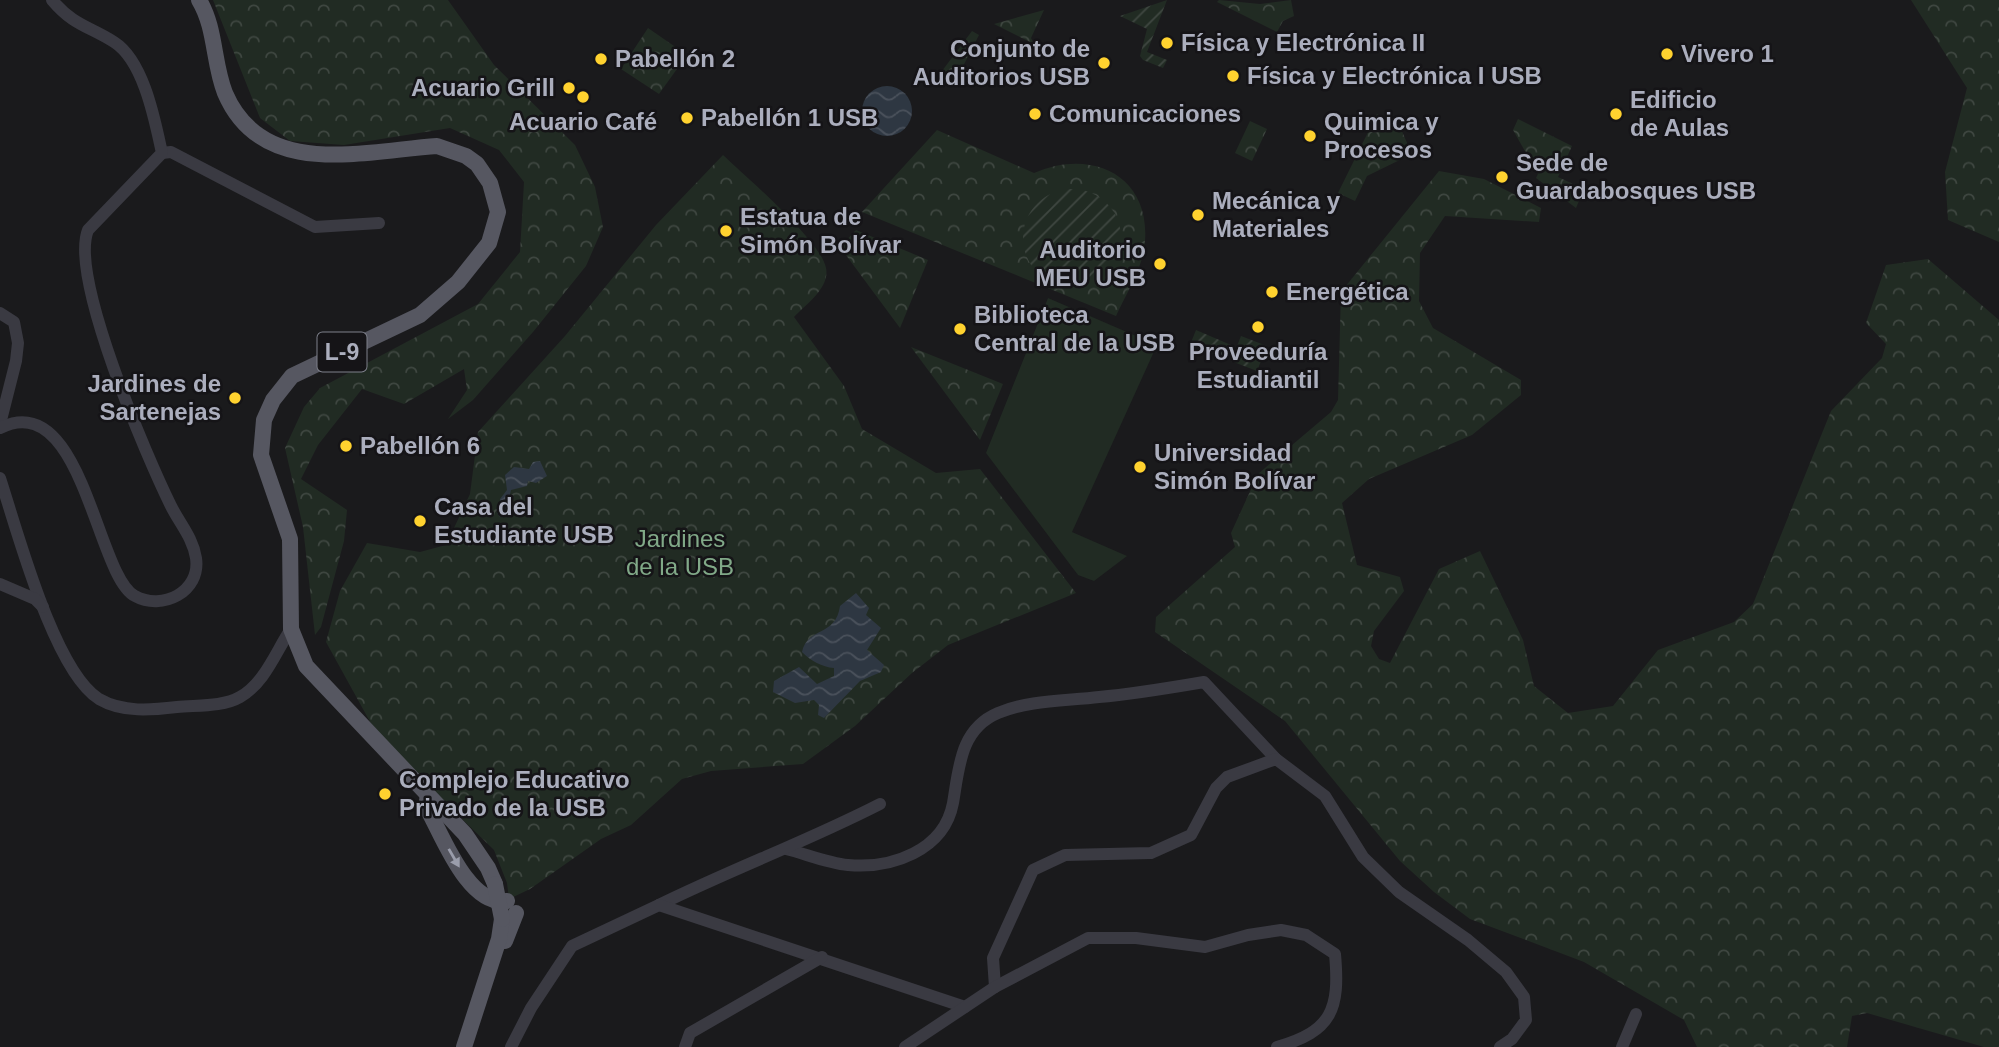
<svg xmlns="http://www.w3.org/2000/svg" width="1999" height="1047" viewBox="0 0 1999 1047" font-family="Arial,sans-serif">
  <defs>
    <pattern id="forest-crowns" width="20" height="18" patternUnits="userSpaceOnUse" patternTransform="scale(1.75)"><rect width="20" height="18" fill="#212b23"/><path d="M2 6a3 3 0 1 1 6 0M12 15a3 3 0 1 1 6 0" fill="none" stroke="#3f4741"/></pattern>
    <pattern id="garden-furrows" width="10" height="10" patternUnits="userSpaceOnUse" patternTransform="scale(1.75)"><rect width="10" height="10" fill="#212b23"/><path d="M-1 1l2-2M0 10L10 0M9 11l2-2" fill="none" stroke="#3f4741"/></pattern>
    <pattern id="water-waves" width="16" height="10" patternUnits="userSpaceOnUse" patternTransform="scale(1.75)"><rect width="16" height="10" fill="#2e3742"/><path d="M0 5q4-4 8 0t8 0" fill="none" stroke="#4a515b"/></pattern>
  </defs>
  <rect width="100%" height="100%" fill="#1a1a1c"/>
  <polygon fill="#212b23" points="1048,298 1157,345 1072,532 1127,556 1094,581 1078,575 986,453"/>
  <g fill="url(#forest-crowns)">
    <polygon points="213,0 448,0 494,65 575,145 595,187 603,227 586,266 533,332 473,400 448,419 467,390 464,369 404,404 362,389 318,445 301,479 347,510 344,541 321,627 315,635 303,527 285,448 304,407 320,388 478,304 520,252 524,182 499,150 450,128 344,145 290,141 260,118"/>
    <polygon points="1219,0 1260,4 1291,0 1294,16 1283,21 1277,32 1217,2"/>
    <polygon points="1911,0 1999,0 1999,242 1948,220 1945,172 1967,88"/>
    <polygon points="1044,10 1031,38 1034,44 994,24"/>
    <polygon points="648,28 687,55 659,94 621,69"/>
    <polygon points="972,31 979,35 957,78 942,71"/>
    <polygon points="1377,114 1400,127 1412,154 1367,176 1355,201 1338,193"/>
    <polygon points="1518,119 1572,146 1558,177 1584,189 1576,208 1536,178 1538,174 1513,130"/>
    <polygon points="1250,121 1267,129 1252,161 1235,153"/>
    <path d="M937,130L1034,173C1090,148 1150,174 1145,241C1144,266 1126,294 1116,316L862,212Z"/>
    <path d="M723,155C746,177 821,241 826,268C830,288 806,304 794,317L844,386L862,429L936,473L980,469L1076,593L948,645L912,673L855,726L803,764L711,771L682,779L631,825L601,839L530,889L509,899L507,883L494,850L379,738L326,642L340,591L367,543L420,552L446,545L470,494L478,432L565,336L656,225Z"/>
    <polygon points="1439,171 1484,179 1541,208 1539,222 1445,216 1420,253 1419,301 1433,328 1521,380 1521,395 1472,435 1369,479 1342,503 1357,565 1400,577 1404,591 1374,631 1371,646 1379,659 1390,663 1439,569 1480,551 1523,640 1534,686 1568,713 1613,706 1658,650 1734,622 1753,604 1831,411 1882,358 1886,344 1866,323 1886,265 1928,259 1999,320 1999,1047 1984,1047 1867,1013 1852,1016 1847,1047 1697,1047 1684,1020 1584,962 1470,919 1434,892 1400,861 1285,721 1155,632 1156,617 1235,547 1231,533 1258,474 1331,412 1338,400 1341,292"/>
    <polygon points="856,230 928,260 900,328 840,247"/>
    <polygon points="911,347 1003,384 980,440"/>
  </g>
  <g fill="url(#garden-furrows)">
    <polygon points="1167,0 1147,52 1167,60 1163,68 1143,60 1140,56 1147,29 1120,16"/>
    <circle cx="1072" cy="238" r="49"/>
    <polygon points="1196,330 1231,345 1225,359 1190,345"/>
    <polygon points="1241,336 1267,346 1257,371 1231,361"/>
  </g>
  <g fill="url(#water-waves)">
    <circle cx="887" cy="111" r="25"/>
    <polygon points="540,461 547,476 536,483 528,481 527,486 511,490 507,507 500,517 497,513 501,505 500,499 507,490 505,475 514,467 529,469 533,462"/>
    <path d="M856,593L869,608L866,615L881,628L867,650L884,665L881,672L860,681L824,718L818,715L819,705L814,700L795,703L773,692L774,681L799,667L817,684L834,676V668C822,667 811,661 802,652C808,626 836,637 840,606Z"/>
  </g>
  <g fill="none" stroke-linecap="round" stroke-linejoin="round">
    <g stroke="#3a3a42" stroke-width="12">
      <polyline points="162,153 171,152 315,227 379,223"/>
      <polyline points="0,313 14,322 18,343 16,361 0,424"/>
      <path d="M0,428C83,387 96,576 135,596C162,611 201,592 196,558C193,538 180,524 171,506C147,457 69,277 88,230L162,153C155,121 144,61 114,42C89,26 74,26 52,0"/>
      <path d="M0,478C17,530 54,671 99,699C123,713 152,710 177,707C196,705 223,707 240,697C265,683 276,651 291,629"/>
      <polyline points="0,584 35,599 43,607"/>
      <path d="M786,849C806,854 828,863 848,865C891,869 944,851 953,803C959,768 960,729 998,713C1028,700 1067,701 1099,697C1134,694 1169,688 1204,682L1276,759"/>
      <path d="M659,905C732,869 808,841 880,804"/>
      <polyline points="995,987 993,958 1033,870 1065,855 1151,853 1191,835 1216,788 1227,777 1276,759 1325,796 1363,857 1399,892 1468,940 1506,972 1524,997 1526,1020 1512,1039 1500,1047"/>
      <polyline points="511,1047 531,1008 572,946 659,905 965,1007"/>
      <polyline points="685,1047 690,1033 822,957"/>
      <path d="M905,1047L995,987L1088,938H1136L1205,947L1248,935L1281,930L1306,935L1335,954C1340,1010 1332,1031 1277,1047"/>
      <polyline points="1622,1047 1636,1014"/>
    </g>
    <g stroke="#565761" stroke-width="16">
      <path d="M199,0C216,28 213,63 225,93C262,180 364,151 437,146L466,156L477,164L490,183L498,212L489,243L458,282L420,315L292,376L273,400L264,420L261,455L290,539L291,629L306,666L465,834L488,868L495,884"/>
      <path d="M427,800L428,810C443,837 469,907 507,901"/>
      <polyline points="505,941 516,913"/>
      <polyline points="464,1047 499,939 502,919"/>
    </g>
    <polyline stroke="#565761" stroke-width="16" points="495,884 502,919"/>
  </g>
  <defs><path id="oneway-solid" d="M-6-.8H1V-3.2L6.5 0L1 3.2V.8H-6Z" transform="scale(1.75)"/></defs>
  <use fill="#9a9dab" href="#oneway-solid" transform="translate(454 858) rotate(60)"/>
  <g fill="#ffd22f" stroke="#151417" stroke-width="2.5">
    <circle cx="1167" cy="43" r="7"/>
    <circle cx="1667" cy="54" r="7"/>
    <circle cx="601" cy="59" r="7"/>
    <circle cx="1104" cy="63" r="7"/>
    <circle cx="1233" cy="76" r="7"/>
    <circle cx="569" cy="88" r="7"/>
    <circle cx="583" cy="97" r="7"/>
    <circle cx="1035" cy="114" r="7"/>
    <circle cx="1616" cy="114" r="7"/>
    <circle cx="687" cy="118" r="7"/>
    <circle cx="1310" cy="136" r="7"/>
    <circle cx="1502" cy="177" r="7"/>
    <circle cx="1198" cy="215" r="7"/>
    <circle cx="726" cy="231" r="7"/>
    <circle cx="1160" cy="264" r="7"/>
    <circle cx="1272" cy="292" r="7"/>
    <circle cx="1258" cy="327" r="7"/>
    <circle cx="960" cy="329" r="7"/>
    <circle cx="235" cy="398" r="7"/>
    <circle cx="346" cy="446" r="7"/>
    <circle cx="1140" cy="467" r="7"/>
    <circle cx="420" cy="521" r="7"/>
    <circle cx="385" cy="794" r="7"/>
  </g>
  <g text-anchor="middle" stroke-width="5" stroke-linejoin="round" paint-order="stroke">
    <rect fill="#151417" stroke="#7e808b" stroke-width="2" x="317.5" y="332.5" width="49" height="39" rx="5"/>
    <g font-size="23" font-weight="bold" fill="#abaebd">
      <text x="342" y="360">L-9</text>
    </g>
    <g font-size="24" font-weight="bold" fill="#abaebd" stroke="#151417" text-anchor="start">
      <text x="1181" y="51">Física y Electrónica II</text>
      <text x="1090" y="57" text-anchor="end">Conjunto de<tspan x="1090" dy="28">Auditorios USB</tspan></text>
      <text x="1681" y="62">Vivero 1</text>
      <text x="615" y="67">Pabellón 2</text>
      <text x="1247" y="84">Física y Electrónica I USB</text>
      <text x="555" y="96" text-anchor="end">Acuario Grill</text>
      <text x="1630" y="108">Edificio<tspan x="1630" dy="28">de Aulas</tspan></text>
      <text x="1049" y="122">Comunicaciones</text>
      <text x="701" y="126">Pabellón 1 USB</text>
      <text x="583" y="130" text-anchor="middle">Acuario Café</text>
      <text x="1324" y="130">Quimica y<tspan x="1324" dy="28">Procesos</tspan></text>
      <text x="1516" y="171">Sede de<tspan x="1516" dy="28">Guardabosques USB</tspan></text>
      <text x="1212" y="209">Mecánica y<tspan x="1212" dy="28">Materiales</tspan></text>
      <text x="740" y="225">Estatua de<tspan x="740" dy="28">Simón Bolívar</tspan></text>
      <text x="1146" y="258" text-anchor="end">Auditorio<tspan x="1146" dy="28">MEU USB</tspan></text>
      <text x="1286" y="300">Energética</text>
      <text x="974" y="323">Biblioteca<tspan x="974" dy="28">Central de la USB</tspan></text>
      <text x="1258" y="360" text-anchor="middle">Proveeduría<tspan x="1258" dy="28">Estudiantil</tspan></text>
      <text x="221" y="392" text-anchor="end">Jardines de<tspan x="221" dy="28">Sartenejas</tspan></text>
      <text x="360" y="454">Pabellón 6</text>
      <text x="1154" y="461">Universidad<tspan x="1154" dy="28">Simón Bolívar</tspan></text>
      <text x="434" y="515">Casa del<tspan x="434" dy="28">Estudiante USB</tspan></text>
      <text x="399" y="788">Complejo Educativo<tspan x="399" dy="28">Privado de la USB</tspan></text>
    </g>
    <g font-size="24" fill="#81a988" stroke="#151417">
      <text x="680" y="547">Jardines<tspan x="680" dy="28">de la USB</tspan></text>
    </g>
  </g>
</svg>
